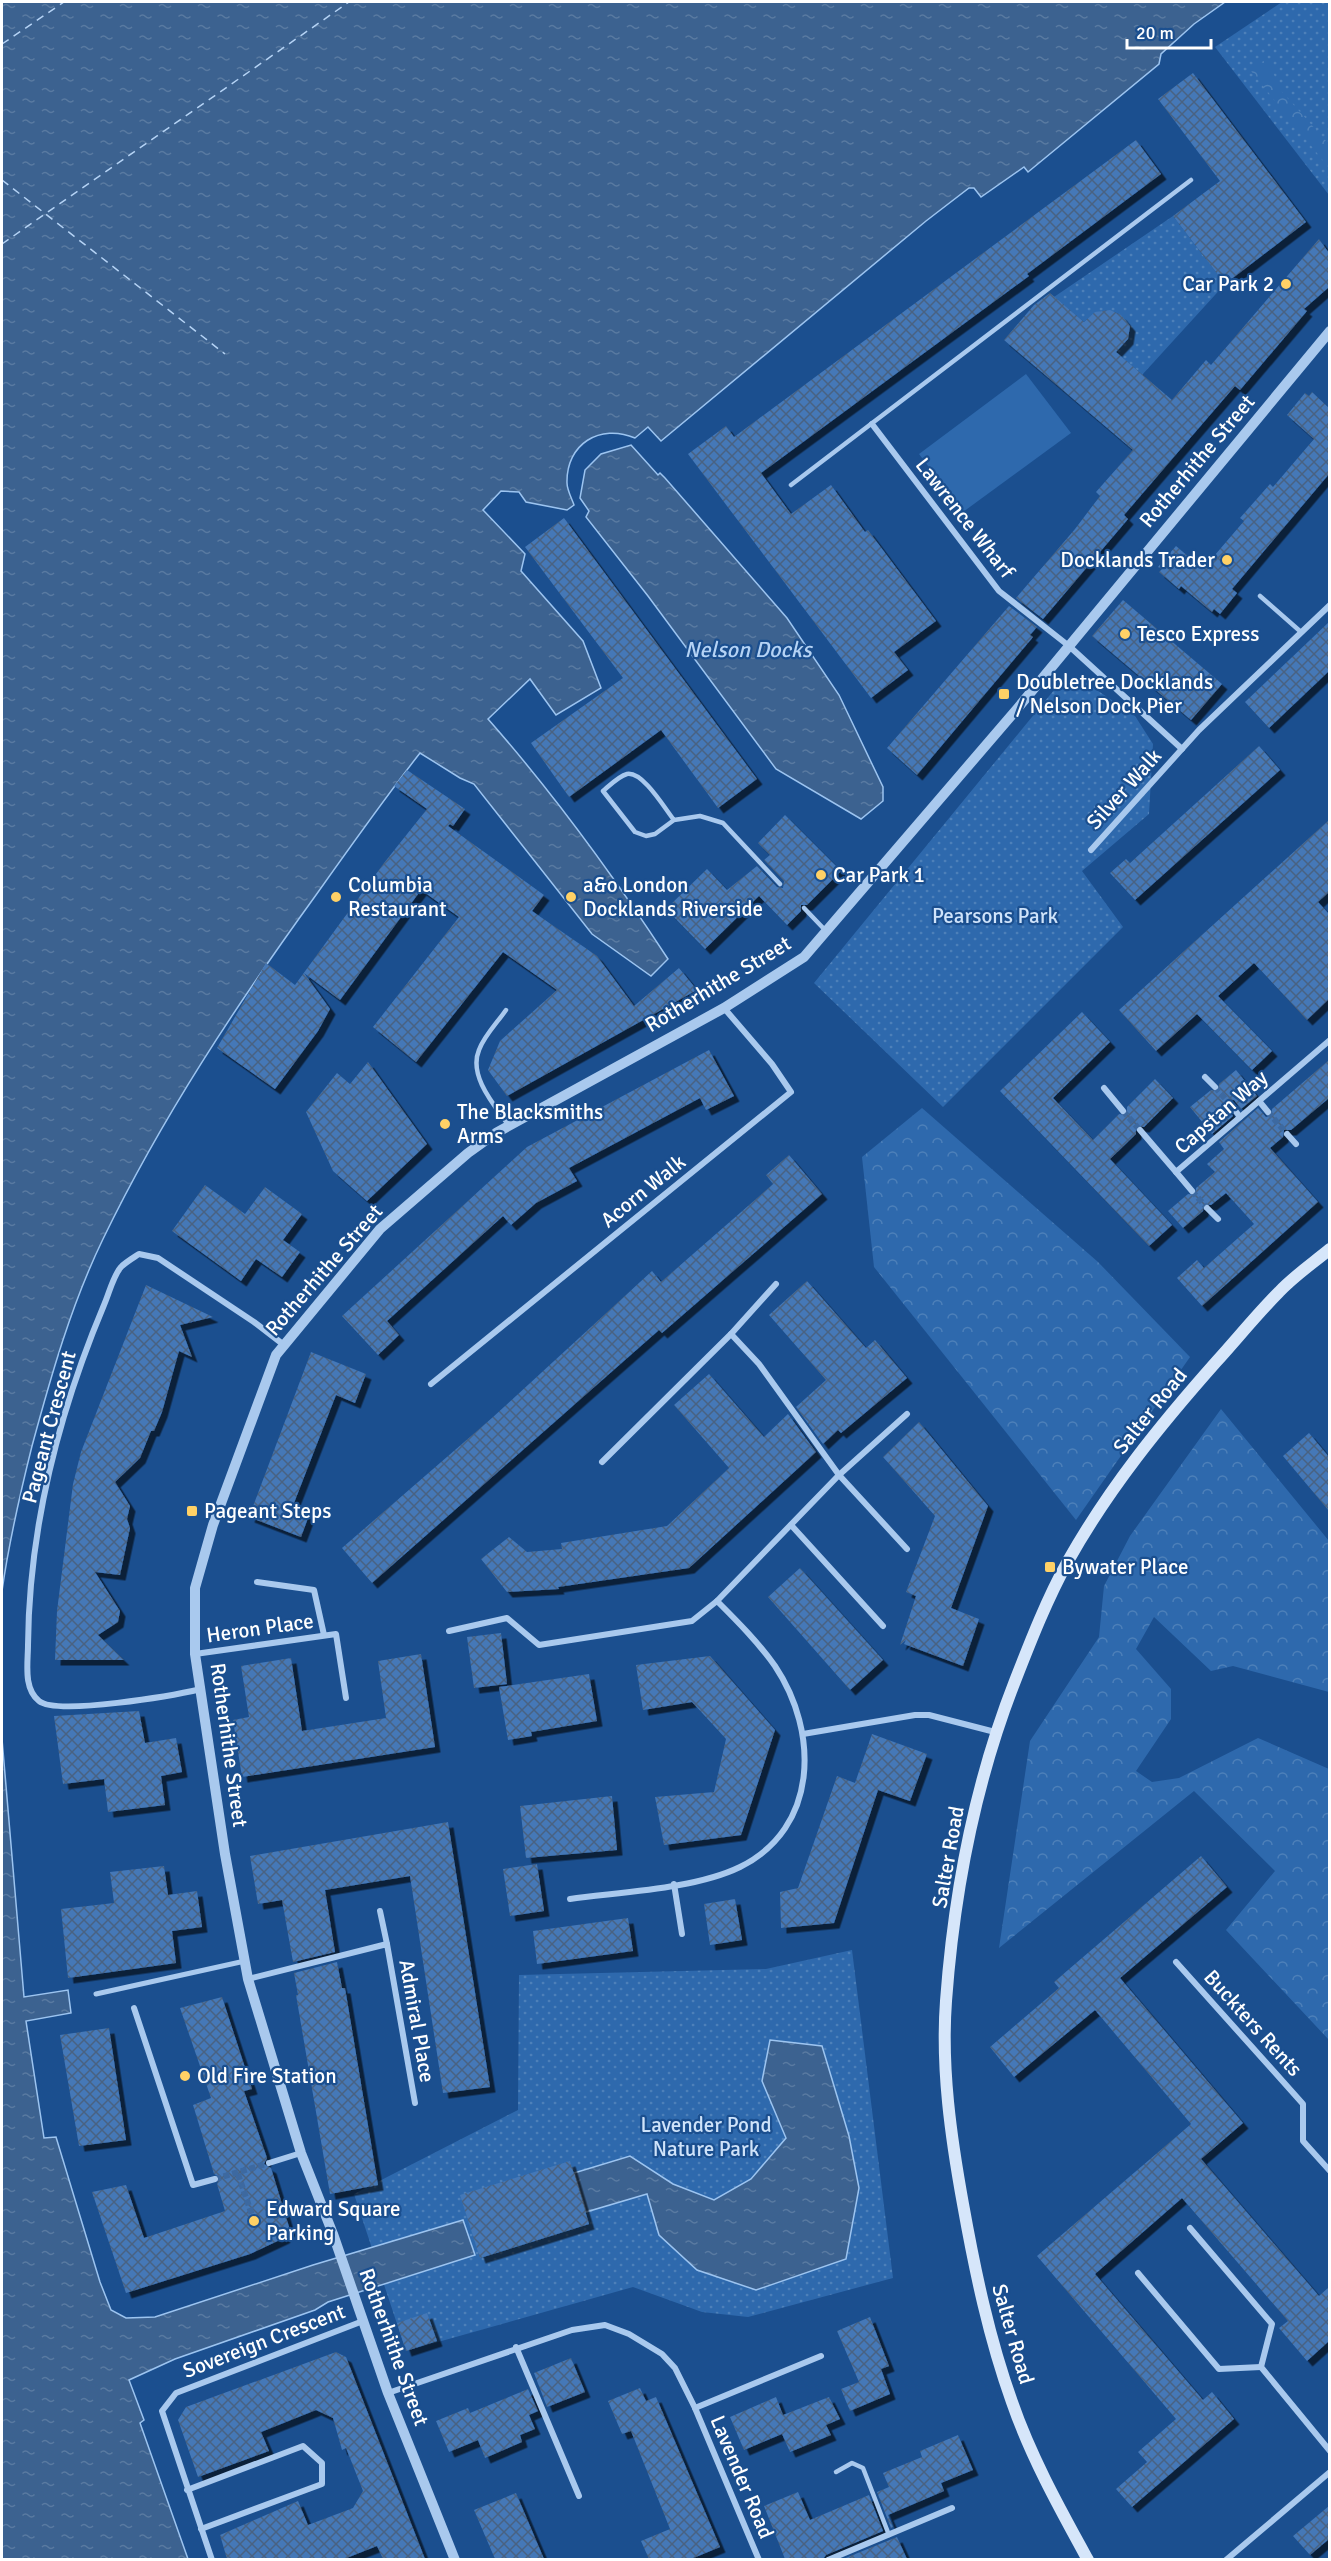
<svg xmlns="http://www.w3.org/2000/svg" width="1331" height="2561" viewBox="0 0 1331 2561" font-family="Signika,sans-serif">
  <defs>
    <pattern id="grass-dots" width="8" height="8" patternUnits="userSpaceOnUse" patternTransform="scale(1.5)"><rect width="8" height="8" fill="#2e69ad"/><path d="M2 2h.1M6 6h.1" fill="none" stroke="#4d80b9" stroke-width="1.8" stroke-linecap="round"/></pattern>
    <pattern id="forest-crowns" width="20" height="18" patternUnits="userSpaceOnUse" patternTransform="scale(1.5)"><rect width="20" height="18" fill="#2e69ad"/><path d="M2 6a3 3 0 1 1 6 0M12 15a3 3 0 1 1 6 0" fill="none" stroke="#4d80b9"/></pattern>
    <pattern id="water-ripples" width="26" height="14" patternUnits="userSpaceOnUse" patternTransform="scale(1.5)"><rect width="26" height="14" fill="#3c6290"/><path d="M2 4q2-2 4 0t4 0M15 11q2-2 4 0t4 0" fill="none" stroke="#597aa1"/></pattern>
    <pattern id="building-cross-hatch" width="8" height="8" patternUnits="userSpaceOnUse" patternTransform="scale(1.5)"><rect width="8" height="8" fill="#4478b7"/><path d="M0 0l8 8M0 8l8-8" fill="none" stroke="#486282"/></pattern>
    <filter id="shadow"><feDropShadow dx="5.5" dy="5.5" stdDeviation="0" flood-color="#0009"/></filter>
  </defs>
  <rect width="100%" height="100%" fill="#1b4f8f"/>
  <g fill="url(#grass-dots)">
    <polygon points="1282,2 1329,2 1329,195 1215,47"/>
    <path d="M1173,216L1225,284L1142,375L1116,352L1128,339L1121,315C1105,307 1096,311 1084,322L1054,297Z"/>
    <polygon points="1085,682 1135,716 1153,744 1149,814 1082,871 1123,927 943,1107 814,983 1054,690"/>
    <polygon points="852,1950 893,2278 748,2317 702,2312 633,2287 406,2351 354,2194 518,2110 519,1975 766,1969"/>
  </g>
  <g fill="url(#forest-crowns)">
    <polygon points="1263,61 1269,64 1282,92 1327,142 1329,168 1251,71"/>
    <polygon points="922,1108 1098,1262 1190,1357 1076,1520 874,1267 862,1157"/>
    <polygon points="1221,1409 1329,1541 1329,1692 1233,1666 1211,1671 1154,1617 1136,1649 1171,1689 1171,1719 1136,1771 1152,1782 1179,1778 1258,1738 1329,1769 1329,2040 1226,1930 1275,1871 1194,1791 999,1948 1030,1741 1099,1637 1104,1586 1130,1536"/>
  </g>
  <polygon fill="#2e69ad" points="1026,374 1071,433 963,512 919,454"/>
  <g fill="url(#water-ripples)" stroke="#9cc4f0" stroke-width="1.5">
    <path d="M2,2H1225L1194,24L1161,54L1159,64L1028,172L1024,167L981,197L974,188H969L926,221L661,441L648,427L635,438C600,423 566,444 567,483C567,490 572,499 574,505L567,510L526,502L519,492L501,491L483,510L525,554L521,571L583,641L601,688L556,715L530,679L488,719C554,794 613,875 668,959L651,976L592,934L474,784L460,778L420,753C384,799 350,847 316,895C237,1004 162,1117 103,1239C71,1305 51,1376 32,1446C20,1494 9,1541 2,1591Z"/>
    <polygon points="631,445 658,475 660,473 665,478 787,618 839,695 883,787 883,801 861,819 776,769 648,596 586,517 589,511 580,498 585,470 601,454"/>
    <polygon points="2,1739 24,1997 68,1990 71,2013 26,2021 44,2138 56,2137 100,2282 111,2310 126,2318 155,2317 313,2265 463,2220 475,2255 328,2302 315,2310 175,2359 129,2380 144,2420 140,2423 188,2559 2,2559"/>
    <polygon points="770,2040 822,2046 849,2136 859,2188 846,2259 756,2290 697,2270 659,2235 647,2194 586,2212 574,2173 630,2156 673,2184 714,2200 751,2179 786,2138 762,2081"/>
  </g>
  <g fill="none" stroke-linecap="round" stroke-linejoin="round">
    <g stroke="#b5d3f5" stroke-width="1.5" stroke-dasharray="8 6" stroke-linecap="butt">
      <polyline points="2,44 64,2"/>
      <polyline points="2,180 225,354"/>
      <polyline points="2,244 349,2"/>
    </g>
  </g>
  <g fill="url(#building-cross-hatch)" filter="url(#shadow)">
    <polygon points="1193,73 1306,222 1225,284 1173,216 1220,181 1158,99"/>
    <polygon points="1136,140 1161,174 1027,274 1029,276 761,473 791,514 831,485 865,532 868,530 936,621 894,652 908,670 871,698 688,454 726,426 734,437"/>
    <polygon points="1319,239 1329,253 1329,287 1304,309 1307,311 1240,390 1235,386 1185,444 1124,515 1128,519 1043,619 1016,598 1075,529 1100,496 1096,492 1133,450 1004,340 1034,305 1050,293 1084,322 1095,312 1110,310 1121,315 1130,326 1128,339 1116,352 1172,400 1206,360 1211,365"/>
    <polygon points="1312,392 1329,408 1329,474 1232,589 1237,593 1220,614 1214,609 1212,612 1181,586 1179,589 1159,572 1162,569 1158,567 1176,546 1203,569 1244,521 1240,518 1270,484 1273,487 1314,439 1287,415 1305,393 1309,396"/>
    <polygon points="564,518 757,779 718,808 661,730 569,797 531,743 623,678 525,547"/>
    <polygon points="1123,600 1222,684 1191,720 1092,636"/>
    <polygon points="1009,606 1037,627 1030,635 1033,637 917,775 887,748"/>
    <polygon points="1329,622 1329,671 1269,728 1245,702"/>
    <polygon points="1259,746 1280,770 1135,900 1110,873 1126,859 1130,863"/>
    <polygon points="407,770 465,809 453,826 450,824 448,826 544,895 532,911 597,956 634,1006 679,968 697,990 507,1096 488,1070 500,1041 557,990 503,952 416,1062 373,1027 459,917 421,890 340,1000 304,973 330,1009 318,1031 275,1089 217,1048 266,963 295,985 384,863 427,809 394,786"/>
    <polygon points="785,815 841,871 807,905 801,905 801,911 787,925 759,896 705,949 666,909 707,869 727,890 757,866 777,887 783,888 784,881 764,860 770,855 758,843"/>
    <polygon points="1329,820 1329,892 1318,902 1329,914 1329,999 1307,1020 1254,963 1218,996 1272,1051 1252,1070 1197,1014 1156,1051 1119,1010"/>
    <polygon points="1082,1012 1110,1042 1053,1098 1093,1140 1119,1114 1127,1115 1127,1107 1155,1079 1173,1098 1144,1127 1136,1126 1136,1134 1110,1159 1172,1225 1149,1246 1000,1091"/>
    <polygon points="709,1050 734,1096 706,1110 700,1098 569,1168 577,1181 536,1203 511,1225 503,1216 387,1321 399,1335 378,1355 342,1316 527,1147"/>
    <polygon points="1329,1060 1329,1098 1291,1130 1284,1130 1283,1137 1270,1148 1318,1202 1202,1306 1177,1278 1197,1260 1204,1268 1254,1224 1226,1193 1211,1205 1204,1204 1203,1211 1183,1228 1168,1211 1188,1194 1196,1195 1196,1188 1215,1172 1207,1164 1224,1149 1219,1142 1258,1108 1266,1117 1271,1116 1272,1109"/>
    <polygon points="368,1062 427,1144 367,1201 333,1171 306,1112 337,1073 350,1084"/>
    <polygon points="1236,1070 1257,1096 1241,1109 1234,1100 1227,1101 1226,1106 1233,1116 1212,1134 1190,1107 1211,1090 1218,1091 1219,1084"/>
    <polygon points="789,1155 822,1194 662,1333 659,1330 372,1583 342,1548 493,1417 652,1271 661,1282 773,1184 766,1175"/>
    <polygon points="205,1185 245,1214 265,1187 302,1214 283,1240 300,1252 282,1277 256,1259 241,1281 172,1231"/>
    <polygon points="807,1281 866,1348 875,1340 907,1378 841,1433 838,1430 823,1444 796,1407 826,1380 769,1315"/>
    <polygon points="146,1285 213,1317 180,1325 192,1357 179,1351 162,1412 154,1431 151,1431 140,1458 115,1482 130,1506 127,1519 130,1528 120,1575 95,1572 120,1611 118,1622 98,1635 124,1660 55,1660 57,1611 73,1484 81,1452"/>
    <polygon points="311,1352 366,1374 355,1403 336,1395 294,1503 311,1510 301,1537 249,1517"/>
    <polygon points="709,1374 764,1437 788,1414 816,1452 689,1568 558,1587 559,1589 507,1592 481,1559 509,1537 527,1552 562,1549 561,1543 667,1526 729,1468 674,1405"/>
    <polygon points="919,1422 988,1506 951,1608 979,1619 963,1666 904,1644 906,1640 900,1645 916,1596 906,1592 935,1516 883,1457"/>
    <polygon points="1309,1433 1329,1457 1329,1511 1283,1456"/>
    <polygon points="800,1568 883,1660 850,1690 768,1597"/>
    <polygon points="501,1633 507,1684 474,1688 467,1637"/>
    <polygon points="421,1654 435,1747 242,1777 233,1720 249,1717 241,1666 291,1658 302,1731 386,1718 378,1661"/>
    <polygon points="710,1656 775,1730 741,1835 664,1845 655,1797 714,1792 726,1739 692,1702 643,1710 636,1665"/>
    <polygon points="589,1674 597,1721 531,1732 532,1736 508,1740 499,1687"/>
    <polygon points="139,1711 145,1743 176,1738 182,1772 161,1776 165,1805 108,1812 104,1779 63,1784 54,1716"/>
    <polygon points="872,1734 927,1754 910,1801 878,1790 834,1923 781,1928 780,1892 798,1888 837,1776 855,1783"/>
    <polygon points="612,1796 617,1850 526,1858 520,1806"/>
    <polygon points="448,1822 490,2087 443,2093 410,1876 325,1890 335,1952 293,1962 282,1900 258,1904 250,1856"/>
    <polygon points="1201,1856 1227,1887 1120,1978 1243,2123 1201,2159 1319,2296 1329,2287 1329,2341 1307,2361 1279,2328 1288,2321 1182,2198 1095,2274 1203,2400 1212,2392 1234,2419 1132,2507 1116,2489 1147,2462 1138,2452 1176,2419 1037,2256 1191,2124 1095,2010 1014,2077 990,2047 1059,1988 1054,1982"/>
    <polygon points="537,1864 544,1911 510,1916 503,1869"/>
    <polygon points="164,1866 168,1895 197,1891 202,1927 172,1931 176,1963 68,1978 61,1909 114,1903 110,1872"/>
    <polygon points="735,1899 742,1940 710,1945 704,1904"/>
    <polygon points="628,1918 633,1951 537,1964 533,1931"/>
    <polygon points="337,1962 342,1988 345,1988 378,2185 330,2194 296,1995 298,1995 294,1973"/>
    <polygon points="222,1997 252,2089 244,2091 267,2158 264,2164 271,2168 290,2230 284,2238 250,2254 126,2293 92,2192 126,2185 144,2238 225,2211 217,2184 220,2177 214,2174 193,2105 211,2098 180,2008"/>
    <polygon points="109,2028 126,2140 79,2146 60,2035"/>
    <polygon points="570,2161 589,2224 480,2258 460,2195"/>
    <polygon points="427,2313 437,2341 406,2351 397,2323"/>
    <polygon points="870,2317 889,2366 881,2369 890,2394 850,2411 841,2389 859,2382 837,2331"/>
    <polygon points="336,2352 346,2357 425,2559 383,2559 377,2546 344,2559 227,2559 220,2535 298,2501 308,2525 353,2508 363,2491 346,2448 342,2450 333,2418 316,2410 261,2432 269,2451 198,2477 178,2420 186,2407"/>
    <polygon points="571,2358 585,2392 547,2407 534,2373"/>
    <polygon points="640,2388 646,2401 656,2397 720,2547 691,2559 649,2559 641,2541 670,2529 631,2431 622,2434 608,2401"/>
    <polygon points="528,2389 538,2411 529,2415 535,2429 520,2435 522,2442 485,2458 478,2440 449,2452 436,2421 468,2408 470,2413"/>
    <polygon points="776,2397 783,2415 829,2397 840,2419 826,2425 831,2435 790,2452 782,2434 744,2450 730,2417"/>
    <polygon points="958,2435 973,2470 941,2483 944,2491 888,2515 893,2527 891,2528 877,2492 889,2487 883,2473 922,2457 920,2451"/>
    <polygon points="798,2492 810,2520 869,2495 883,2531 826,2555 823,2559 785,2559 764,2506"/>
    <polygon points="516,2493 544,2559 495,2559 474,2510"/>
    <polygon points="1329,2506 1329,2539 1310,2555 1293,2536"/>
    <polygon points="897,2537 907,2559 843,2559"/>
  </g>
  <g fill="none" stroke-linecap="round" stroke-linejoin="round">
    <g stroke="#3d69a0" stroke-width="6" stroke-dasharray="6 3" stroke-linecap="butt">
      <polyline points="1215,1087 1231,1105"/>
      <polyline points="1123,1111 1140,1130"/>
      <polyline points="1268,1112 1287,1134"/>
      <polyline points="1192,1191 1207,1208"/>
      <polyline points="238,2174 254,2221"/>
      <polyline points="215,2179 269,2163"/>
    </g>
    <g stroke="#a9c9ee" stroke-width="4.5">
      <polyline points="791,485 1191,180"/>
      <polyline points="1260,596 1301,632"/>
      <path d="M674,820C665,809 643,771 627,774C619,776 610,785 603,791L635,832L646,836L655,834L674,820L700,816L723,823L780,884"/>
      <polyline points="804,908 825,930"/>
      <path d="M506,1010C497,1023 484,1036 479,1050C468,1076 495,1106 509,1126"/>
      <polyline points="836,2472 852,2463 863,2468 889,2535"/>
    </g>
    <polyline stroke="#a9c9ee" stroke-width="5" points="96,1994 245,1961"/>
    <g stroke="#a9c9ee" stroke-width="6">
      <polyline points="872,424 999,591 1069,646 1182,749"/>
      <polyline points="1091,850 1199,730 1330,605"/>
      <polyline points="1205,1077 1215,1087"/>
      <polyline points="1104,1088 1123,1111"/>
      <polyline points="1259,1101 1268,1112"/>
      <polyline points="1231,1105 1240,1117"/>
      <polyline points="1140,1130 1176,1172 1330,1040"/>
      <polyline points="1287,1134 1296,1144"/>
      <polyline points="1176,1172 1192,1191"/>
      <polyline points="1207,1208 1218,1219"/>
      <polyline points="731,1334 776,1284"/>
      <polyline points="431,1384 791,1092 772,1064 724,1008"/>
      <polyline points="602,1462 731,1334 759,1364 839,1475 907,1549"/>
      <polyline points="791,1525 883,1626"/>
      <polyline points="257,1582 314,1590 324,1635"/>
      <polyline points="717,1601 839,1475 907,1414"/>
      <path d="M449,1631L507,1618L539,1645L692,1621L717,1601C737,1621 758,1642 775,1666C819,1732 819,1828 740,1867C695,1889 621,1892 570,1899"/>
      <polyline points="195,1654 336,1634 346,1698"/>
      <path d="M201,1689C176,1695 57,1716 39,1701C23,1688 28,1663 28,1645C29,1529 59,1412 104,1305C109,1294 113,1276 121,1267C126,1262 133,1258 139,1254L158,1258L254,1322L284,1345"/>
      <polyline points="803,1734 915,1715 929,1715 995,1732"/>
      <polyline points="674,1884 682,1934"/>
      <polyline points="380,1911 387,1944"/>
      <polyline points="1176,1962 1303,2104 1303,2141 1330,2171"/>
      <polyline points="248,1979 387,1944 415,2103"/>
      <polyline points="134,2008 193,2185 215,2179"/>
      <polyline points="269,2163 301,2153"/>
      <polyline points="1190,2228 1272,2324 1261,2367 1330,2451"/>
      <polyline points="1138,2273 1219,2369 1261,2367"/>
      <polyline points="516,2347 579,2496"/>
      <polyline points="388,2393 572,2330 605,2325 629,2334 662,2354 675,2368 695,2408 759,2560"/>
      <polyline points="695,2408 821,2356"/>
      <polyline points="187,2490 303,2446 322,2463 322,2484 201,2529"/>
      <polyline points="212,2560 162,2411 176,2393 363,2321"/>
      <polyline points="828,2560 952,2508"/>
      <polyline points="1226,2560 1330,2472"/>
    </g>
    <polyline stroke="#a9c9ee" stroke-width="10" points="455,2560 388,2393 333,2234 301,2153 248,1979 225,1854 195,1654 195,1588 213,1525 276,1355 380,1229 468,1153 496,1133 724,1008 804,957 1017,709 1330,331"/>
    <path stroke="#d6e6fa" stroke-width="12" d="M1088,2560C1060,2509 1031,2457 1012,2402C989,2338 975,2271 963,2204C951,2138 941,2068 946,2001C954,1892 975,1783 1015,1681C1031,1640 1047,1599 1068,1561C1109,1488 1161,1424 1216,1362C1237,1339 1257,1314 1279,1292C1294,1276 1313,1263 1330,1249"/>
  </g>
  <g fill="#ffd166" stroke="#1b4f8f" stroke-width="2">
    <circle cx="1286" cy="284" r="6"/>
    <circle cx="1227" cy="560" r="6"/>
    <circle cx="1125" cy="634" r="6"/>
    <rect x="998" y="688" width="12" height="12" rx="3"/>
    <circle cx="821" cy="875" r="6"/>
    <circle cx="336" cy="897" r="6"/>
    <circle cx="571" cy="897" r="6"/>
    <circle cx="445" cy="1124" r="6"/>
    <rect x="186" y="1505" width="12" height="12" rx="3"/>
    <rect x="1044" y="1561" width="12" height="12" rx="3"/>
    <circle cx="185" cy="2076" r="6"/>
    <circle cx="254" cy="2221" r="6"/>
  </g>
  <g text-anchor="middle" stroke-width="4.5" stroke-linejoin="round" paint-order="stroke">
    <g font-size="21" fill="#fff" stroke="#1b4f8f" text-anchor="start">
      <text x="1274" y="291" text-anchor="end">Car Park 2</text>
      <text x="1215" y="567" text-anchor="end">Docklands Trader</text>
      <text x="1137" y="641">Tesco Express</text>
      <text x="1016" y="689">Doubletree Docklands<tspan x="1016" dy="24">/ Nelson Dock Pier</tspan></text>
      <text x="833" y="882">Car Park 1</text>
      <text x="348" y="892">Columbia<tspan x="348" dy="24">Restaurant</tspan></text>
      <text x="583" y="892">a&amp;o London<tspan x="583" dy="24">Docklands Riverside</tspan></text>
      <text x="457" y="1119">The Blacksmiths<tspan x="457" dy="24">Arms</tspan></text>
      <text x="204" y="1518">Pageant Steps</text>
      <text x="1062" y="1574">Bywater Place</text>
      <text x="197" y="2083">Old Fire Station</text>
      <text x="266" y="2216">Edward Square<tspan x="266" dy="24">Parking</tspan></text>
    </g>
    <g font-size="21" fill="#fff" stroke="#1b4f8f">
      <text transform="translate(1197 461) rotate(-50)" y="7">Rotherhithe Street</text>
      <text transform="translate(965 518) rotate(52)" y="7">Lawrence Wharf</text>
      <text transform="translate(1124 789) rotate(-48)" y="7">Silver Walk</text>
      <text transform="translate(718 984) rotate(-31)" y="7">Rotherhithe Street</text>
      <text transform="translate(1221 1112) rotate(-41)" y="7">Capstan Way</text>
      <text transform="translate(643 1191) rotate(-39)" y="7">Acorn Walk</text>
      <text transform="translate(324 1270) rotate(-49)" y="7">Rotherhithe Street</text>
      <text transform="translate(1150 1411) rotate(-51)" y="7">Salter Road</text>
      <text transform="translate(49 1427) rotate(-75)" y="7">Pageant Crescent</text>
      <text transform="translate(260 1628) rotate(-8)" y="7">Heron Place</text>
      <text transform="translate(229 1745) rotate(82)" y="7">Rotherhithe Street</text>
      <text transform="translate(948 1857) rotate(-80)" y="7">Salter Road</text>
      <text transform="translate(417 2021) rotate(80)" y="7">Admiral Place</text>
      <text transform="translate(1253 2023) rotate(48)" y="7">Buckters Rents</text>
      <text transform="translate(1013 2334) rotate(74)" y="7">Salter Road</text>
      <text transform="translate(264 2341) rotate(-21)" y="7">Sovereign Crescent</text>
      <text transform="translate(394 2347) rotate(70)" y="7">Rotherhithe Street</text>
      <text transform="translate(742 2477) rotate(67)" y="7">Lavender Road</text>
    </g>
    <g font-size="21" fill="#cfe3fa" stroke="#1b4f8f">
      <text x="995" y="923">Pearsons Park</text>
      <text x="706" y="2132">Lavender Pond<tspan x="706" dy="24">Nature Park</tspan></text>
    </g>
    <g font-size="22" font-style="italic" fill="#b5d3f5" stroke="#1b4f8f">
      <text x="748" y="657">Nelson Docks</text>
    </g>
  </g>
  <rect width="1331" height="2561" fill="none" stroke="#ffffff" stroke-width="6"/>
  <path d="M1127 39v9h84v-9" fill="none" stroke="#ffffff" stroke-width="3"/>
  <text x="1136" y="39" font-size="18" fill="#ffffff" stroke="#1b4f8f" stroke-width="4.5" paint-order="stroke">20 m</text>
</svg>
